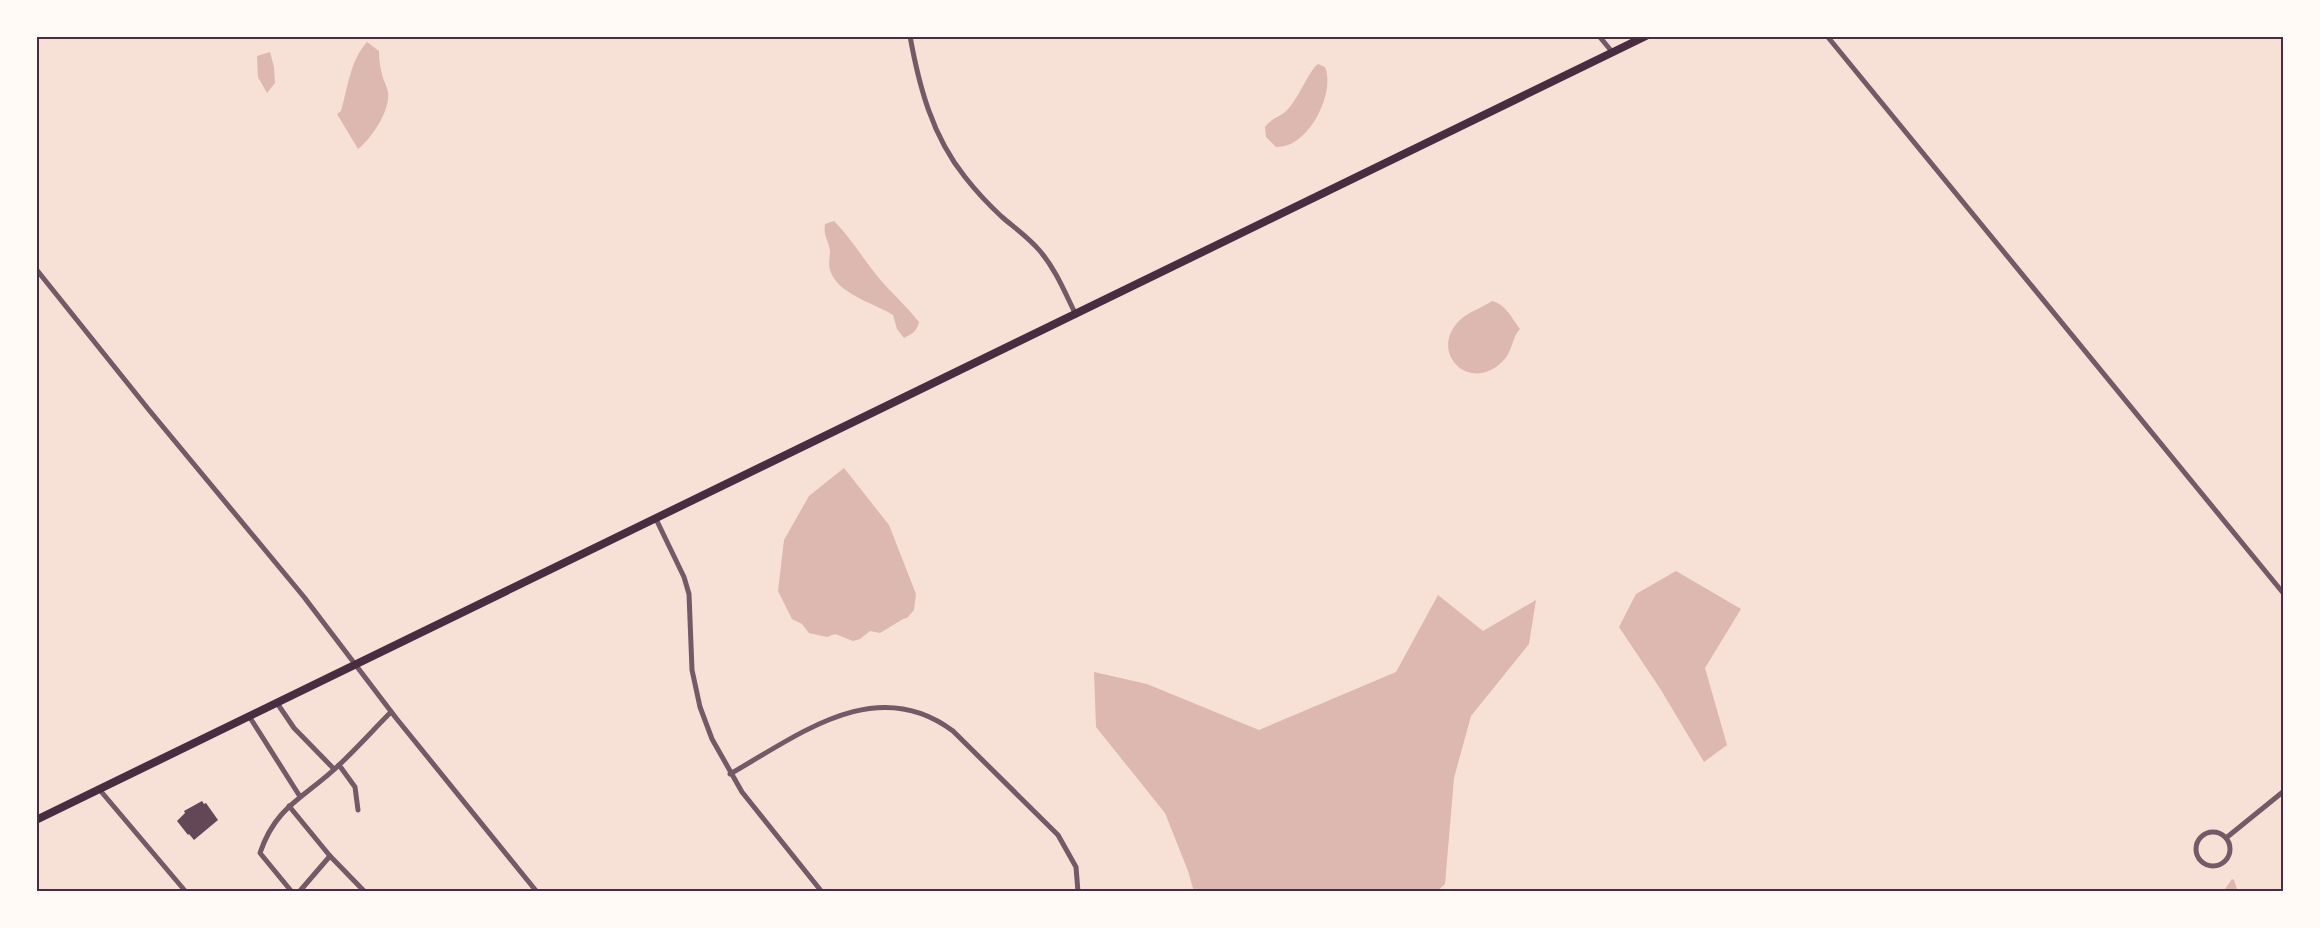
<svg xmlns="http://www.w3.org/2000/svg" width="2320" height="928" viewBox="0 0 2320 928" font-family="'Noto Sans',sans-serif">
  <rect width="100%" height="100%" fill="#f7e1d7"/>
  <g fill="#dcb8b0">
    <path d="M367,42L379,51C379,59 380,67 382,74C383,80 387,86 388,92C391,110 371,139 358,149L337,114L341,111C348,87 350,61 367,42Z"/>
    <polygon points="270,52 274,67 275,83 267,93 258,77 257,56"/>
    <path d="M1318,64L1325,67C1336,93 1308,149 1276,147L1266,137L1265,127C1271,118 1281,117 1288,109C1298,99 1310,69 1318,64Z"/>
    <path d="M834,221C853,240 866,264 884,284C896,297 908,308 919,322C917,331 912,334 904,338L897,329L893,315C874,303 837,294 830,270C828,264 830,257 830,251C829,240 823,238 825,224Z"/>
    <path d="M1492,301C1505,304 1512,318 1520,329C1512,337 1512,353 1503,361C1470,395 1427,352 1460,320C1468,312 1482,308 1492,301Z"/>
    <polygon points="844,468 889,525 916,594 914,610 907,618 903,619 880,633 870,631 860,639 853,641 835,634 827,637 809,633 802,624 792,619 778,591 784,540 809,496"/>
    <polygon points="1676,571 1741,609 1705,668 1727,745 1704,762 1661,690 1619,627 1636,594"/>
    <polygon points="1438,595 1483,631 1536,600 1529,644 1471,716 1454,778 1445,884 1436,892 1194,892 1188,871 1165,813 1096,727 1094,672 1147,684 1259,730 1396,672"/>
    <polygon points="2232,879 2234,880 2238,892 2213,892 2225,889"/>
  </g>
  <polygon fill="#644757" points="202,801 204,804 206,803 218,820 194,840 189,834 188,835 177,821 185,813 184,811"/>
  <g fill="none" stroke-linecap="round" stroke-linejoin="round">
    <g stroke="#755966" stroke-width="5">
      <path d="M910,36C919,86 932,136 965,177C976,191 989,205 1002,217C1015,228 1029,238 1040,251C1056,270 1065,293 1076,315"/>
      <polyline points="1599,36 1613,53"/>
      <polyline points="1827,36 2284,594"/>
      <polyline points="36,269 149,410 304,597 396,718 537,892"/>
      <polyline points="656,519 684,577 689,594 692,670 700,707 712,739 742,792 822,892"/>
      <polyline points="277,703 294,728 334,769"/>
      <polyline points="249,716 299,795"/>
      <polyline points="339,765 355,787 358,810"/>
      <path d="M730,774C799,735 876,673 953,731L1058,835L1076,867L1078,892"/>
      <polyline points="99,789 186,892"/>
      <polyline points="289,806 330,856 365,892"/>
      <circle cx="2213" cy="849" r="17"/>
      <polyline points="2226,838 2284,791"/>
      <path d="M292,892L260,853C276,805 306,797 339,765C357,748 374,729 391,712"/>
      <polyline points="299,892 330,856"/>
    </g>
    <polyline stroke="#4a2c40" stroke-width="8" points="36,820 1646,36"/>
  </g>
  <rect width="2320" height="928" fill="none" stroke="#fffaf5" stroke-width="75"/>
  <rect x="38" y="38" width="2244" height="852" fill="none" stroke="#4a2c40" stroke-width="2"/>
</svg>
